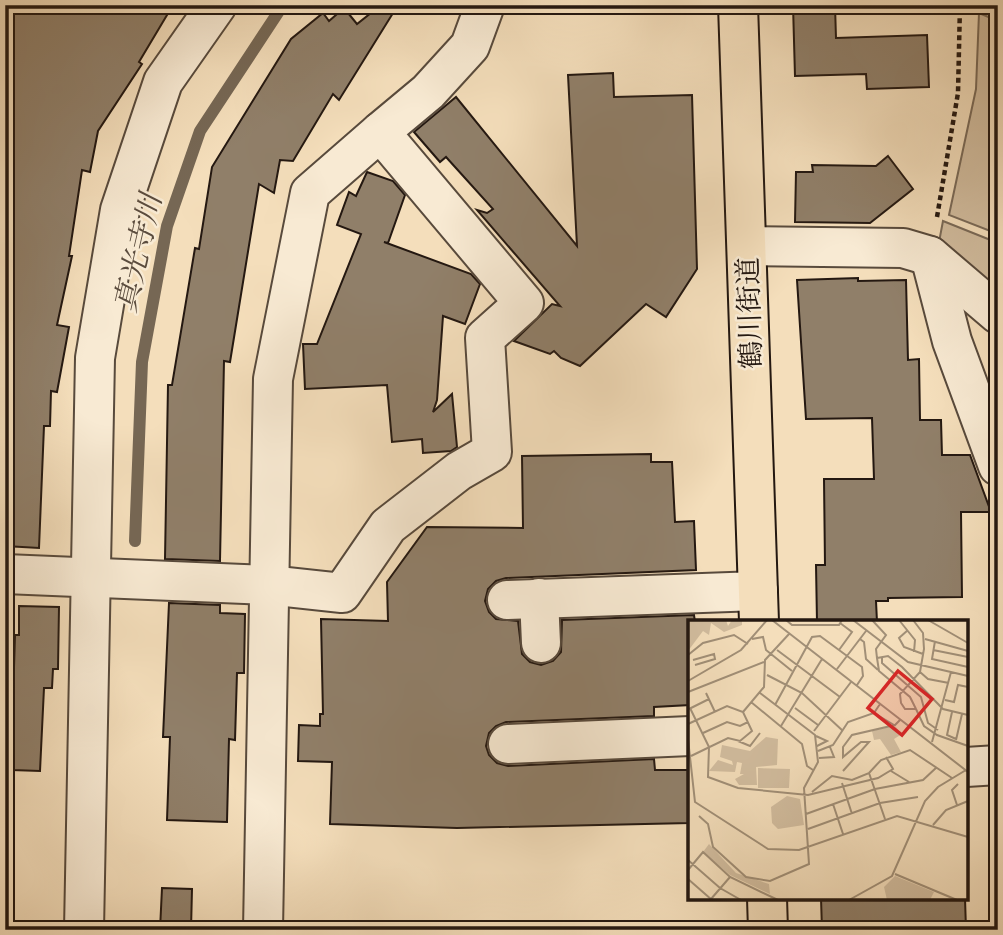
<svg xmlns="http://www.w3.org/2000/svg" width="1003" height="935" viewBox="0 0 1003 935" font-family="Alegreya,'Noto Serif JP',serif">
  <rect width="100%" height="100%" fill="#f4debb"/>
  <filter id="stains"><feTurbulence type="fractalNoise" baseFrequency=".00286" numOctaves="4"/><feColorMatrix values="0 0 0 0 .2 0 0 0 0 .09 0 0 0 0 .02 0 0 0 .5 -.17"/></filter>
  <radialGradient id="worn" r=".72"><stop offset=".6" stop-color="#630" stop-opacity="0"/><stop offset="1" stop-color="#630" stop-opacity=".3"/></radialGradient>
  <g fill="#d1bc9e" stroke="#7a6a58" stroke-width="2">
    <polygon points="979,13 998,21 998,234 949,215 976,89"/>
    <polygon points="943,221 998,243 998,292 939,242"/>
  </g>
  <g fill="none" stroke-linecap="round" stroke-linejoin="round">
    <polyline stroke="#766754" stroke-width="12" points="135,541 142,362 167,226 200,131 283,5"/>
  </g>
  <g fill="#907f69" stroke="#241811" stroke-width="2">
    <polygon points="14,5 173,5 139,62 142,64 98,131 90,172 82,170 69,256 72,256 57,325 69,327 57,392 51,391 50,426 44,426 39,548 5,546 5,22"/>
    <polygon points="381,5 398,5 339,100 333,94 293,161 280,160 274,193 259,184 230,362 224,361 220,561 165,559 168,385 172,385 195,248 199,249 212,167 291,39 323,13 329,21 344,8 357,24"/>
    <polygon points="793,5 835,5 836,38 927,35 929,87 867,89 866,74 795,76"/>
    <polygon points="613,73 614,97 692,95 697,269 666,317 646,304 580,366 561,358 554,351 550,354 514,341 552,304 560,306 477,210 487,213 493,209 446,157 440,162 414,132 456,97 577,246 568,75"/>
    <polygon points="888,156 913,189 870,223 795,222 796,172 813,172 812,165 876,166"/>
    <polygon points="367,172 393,181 405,195 388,243 384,242 471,274 480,284 465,324 443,316 437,400 433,412 452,394 457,447 451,451 423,453 422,439 392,442 387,385 305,389 303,344 317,344 361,234 337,225 349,192 356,196"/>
    <polygon points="858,278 858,281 906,280 908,360 919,359 920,420 941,420 942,455 970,455 991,512 961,512 962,597 888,598 888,601 876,601 877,622 817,622 816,565 825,565 824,479 874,479 872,418 806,419 797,280"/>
    <polygon points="651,454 651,462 672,462 675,522 694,521 696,570 506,578 496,581 488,589 485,601 489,612 496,619 518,621 522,654 530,662 541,665 553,661 561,652 562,620 694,615 695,622 690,622 690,705 654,707 654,716 506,722 496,726 489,733 486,746 489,755 497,763 508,766 654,759 655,770 690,770 690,823 457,828 330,824 332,762 298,761 299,725 320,726 320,714 323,714 321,619 388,621 387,582 427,527 523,528 522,456"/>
    <polygon points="169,603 220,605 220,613 245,614 244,673 237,673 235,740 229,739 227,822 167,820 170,737 163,737"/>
    <polygon points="19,606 59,607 58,669 53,669 52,688 44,688 40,771 12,770 12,752 5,752 5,698 13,699 15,635 19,635"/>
    <polygon points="162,888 192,889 191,930 160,930"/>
    <polygon points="821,898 965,898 966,930 822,930"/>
  </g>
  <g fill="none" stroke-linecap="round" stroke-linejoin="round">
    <g stroke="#584a3c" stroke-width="42">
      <g id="minor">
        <polyline points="747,246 903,248 930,256 998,314"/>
        <polyline points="930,256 952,341 998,466"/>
        <polyline points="5,574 268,585 342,593 388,526 459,471 492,452 485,338 524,303 380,132 428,92 470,46 485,5"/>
        <polyline points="539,598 541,643"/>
        <polyline points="507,600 758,591"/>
        <polyline points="508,744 690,736"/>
        <polyline points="966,767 998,765"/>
        <polyline points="84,930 95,358 120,210 163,82 217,5"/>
        <polyline points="263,930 273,379 310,193 380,132"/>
      </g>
    </g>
    <g stroke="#241811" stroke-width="42">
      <g id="major">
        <polyline points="738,5 759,622"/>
        <polyline points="767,898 768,930"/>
      </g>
    </g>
    <polyline stroke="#241811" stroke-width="4.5" stroke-dasharray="5 3.5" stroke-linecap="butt" points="937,217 958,93 960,5"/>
    <use href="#minor" stroke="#f8ead3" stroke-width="38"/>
    <use href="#major" stroke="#f4debb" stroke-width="38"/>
  </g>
  <g text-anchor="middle" stroke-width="5" stroke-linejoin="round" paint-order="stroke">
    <g font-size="28" fill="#241811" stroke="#f8ead3">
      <text transform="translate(749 313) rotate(-92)" y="10">鶴川街道</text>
    </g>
    <g font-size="30" font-style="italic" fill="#5b4c3e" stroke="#f8ead3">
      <text transform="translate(138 253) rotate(-77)" y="10">真光寺川</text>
    </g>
  </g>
  <g transform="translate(688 620)">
    <rect width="280" height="280" fill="#f4debb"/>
    <path d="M0,0H38L40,6L44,0H54V5L36,12L23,3L21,15L15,11L0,31ZM207,106L214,114L206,119L213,132L203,135L192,119L186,120L184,111ZM78,117L90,119L89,145L68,147L69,165H51L47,159L56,154H52L54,143L49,142L47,152L21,151L30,140L45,145L44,141L32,137L34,125L62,131ZM70,148L102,149L101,168H70ZM99,176L112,179L116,205L90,209L84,203L83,187ZM21,224L48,253L81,264L82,274L42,255L15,232ZM207,256L246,272L242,280H199L196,267Z" fill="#d1bc9e"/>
    <path fill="none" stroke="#a18f77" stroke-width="2" d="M84,0L280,152M98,0L104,5H151L154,0M165,0L220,42L280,56M184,0L198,15L188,29L189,38L200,36L214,47L255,89L280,95M211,0L227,20L226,32M225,0L235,13L236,29L232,52L212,74L213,83L217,89H228L236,106L249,115L280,126M240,0L280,23M220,10L211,18L216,27L235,34M64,19L75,17L78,30L104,51M172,19L176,22L178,39L190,50M237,19L280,31M247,21L244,39L280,47M89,30L152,77M151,30L164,12L152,3M245,30L280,37M0,35L15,23L46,15L60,24M194,37V43L233,77L240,103L250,110M189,38L191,51L222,77L228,89M5,40L26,34L27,39L7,45M149,49L178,11M232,52L240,59L261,63M79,55L114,73L155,111M0,61L53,30L79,0M0,72L76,42M18,73L27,92M257,80L266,82L270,65L280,67M63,82L114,124L119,146L125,150M87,85L124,17L132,16L174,47L175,56L169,65M2,88L21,127L20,157L50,168L120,175L190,158L205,149L198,137M107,88L130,105M1,89L21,79M55,92L76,67L77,40L101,14M264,92L259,115L268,119M186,93L206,105M0,104L39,86L55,92L64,111L52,121L40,118L3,136M93,106L134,39M126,111L163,62M15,113L39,102L52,106L60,102M128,116L139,121L129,126M0,119L7,182L80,229L111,230L209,196L280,217M268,120L274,94M50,121L62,126L72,113M244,122L263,52M130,131L145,125L160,102L186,93L192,84M131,138L146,137L142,127M155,151L181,122H173L155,137V127L164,115L207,105L213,99M203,151L221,162M181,153L193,140L222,130L264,158M154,163L164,194M124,172L144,156L164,160L181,153L197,199M145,184L155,214M269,185L264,170L270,164M118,194L187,169L235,160L249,147M11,196L20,204L25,227L58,257L82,261L121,244L116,168L130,142L127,115L72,73M245,205L258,190L280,181M120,209L192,183L230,177M0,240L32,268L53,280M0,250L15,232L42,257L90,280M207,254L269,280M0,259L24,280M23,279L42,257M161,280L204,256L237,181L250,167L278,150"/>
    <path fill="#d62828" fill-opacity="0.15" stroke="#d62828" stroke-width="3.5" d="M210,51L244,79L214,115L180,88Z"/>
    <rect width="280" height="280" fill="none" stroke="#241811" stroke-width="3.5"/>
  </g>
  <rect width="1003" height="935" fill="none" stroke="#f4debb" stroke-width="28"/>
  <rect x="7" y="7" width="989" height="921" fill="none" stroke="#241811" stroke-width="3.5"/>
  <rect x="14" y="14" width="975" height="907" fill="none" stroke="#241811" stroke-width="2"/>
  <rect width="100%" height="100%" filter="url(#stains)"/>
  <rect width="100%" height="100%" fill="url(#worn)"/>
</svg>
